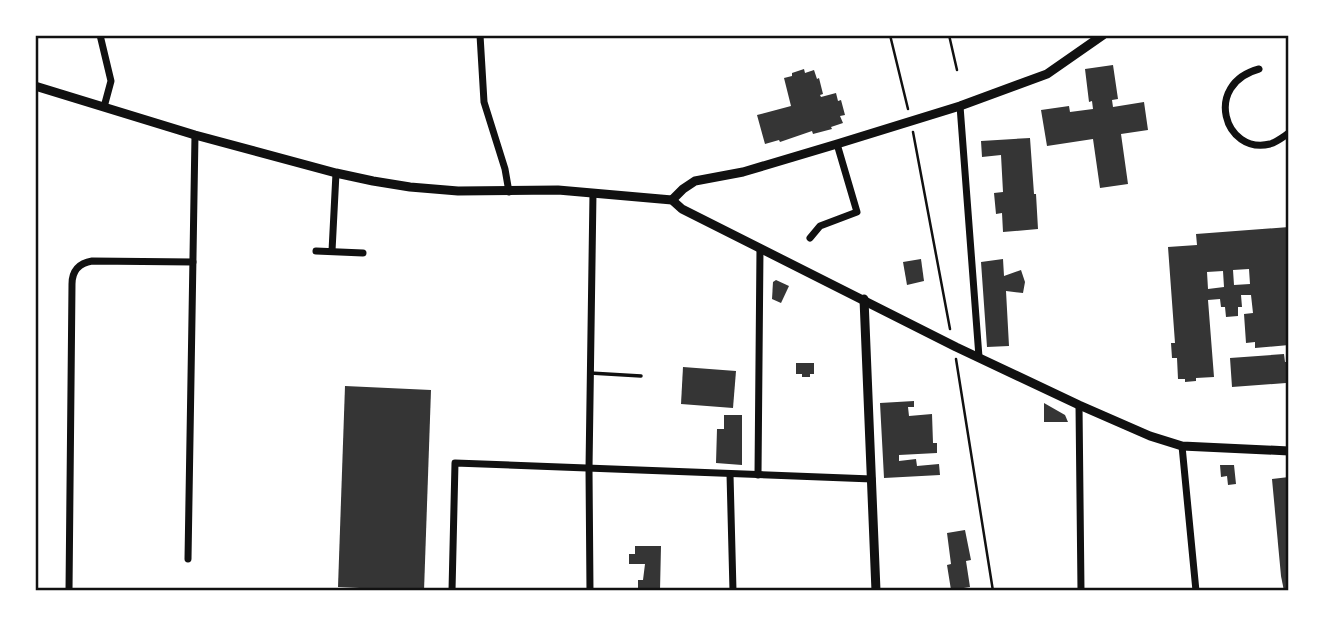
<svg xmlns="http://www.w3.org/2000/svg" width="1324" height="626" viewBox="0 0 1324 626" font-family="'Work Sans',sans-serif">
  <rect width="100%" height="100%" fill="#fff"/>
  <g fill="#353535" fill-rule="evenodd">
    <polygon points="1113,65 1118,99 1112,100 1113,107 1144,102 1148,130 1121,134 1128,184 1100,188 1093,139 1047,146 1041,110 1069,106 1070,112 1093,109 1092,101 1089,102 1085,69"/>
    <polygon points="804,69 805,73 814,70 817,79 819,78 823,94 820,95 821,97 836,93 838,101 841,100 845,115 840,116 843,123 831,127 832,129 813,134 812,131 780,142 779,140 765,144 757,115 791,106 784,78 792,76 792,73"/>
    <polygon points="1030,138 1034,194 1036,194 1038,229 1003,232 1002,213 996,214 994,193 1003,192 1001,155 982,157 981,141"/>
    <path d="M1289,227V345L1255,348V342L1246,343L1244,314L1253,313L1251,295H1241L1242,307H1238V316L1226,317L1225,307H1221L1220,299L1208,300L1214,377L1196,378V381L1185,382V379H1178L1177,358H1172L1171,343H1175L1168,247L1197,245L1196,234ZM1249,269L1250,284L1234,285L1233,270ZM1223,271L1224,287L1208,289L1207,272Z"/>
    <polygon points="921,259 924,281 907,285 903,262"/>
    <polygon points="1003,259 1004,276 1021,270 1025,282 1023,293 1006,291 1009,346 987,347 981,262"/>
    <polygon points="776,280 789,286 781,303 772,299 773,282"/>
    <polygon points="1284,354 1285,362 1289,362 1289,376 1286,377 1286,383 1232,387 1230,358"/>
    <polygon points="796,363 814,363 814,374 810,374 810,377 802,377 802,374 796,374"/>
    <polygon points="683,367 736,371 733,408 681,404"/>
    <polygon points="345,386 431,390 424,591 338,587"/>
    <polygon points="914,401 914,407 908,407 909,416 932,414 933,443 937,443 937,453 899,455 899,461 916,459 917,466 939,464 940,475 884,478 880,403"/>
    <polygon points="1044,403 1065,415 1068,422 1044,422"/>
    <polygon points="724,415 742,415 742,465 716,463 717,429 724,429"/>
    <polygon points="1220,465 1234,465 1236,484 1228,485 1227,476 1221,477"/>
    <polygon points="1289,477 1289,591 1284,591 1281,576 1272,479"/>
    <polygon points="965,530 971,560 966,561 970,587 951,590 947,565 951,564 947,533"/>
    <polygon points="635,546 661,546 660,590 638,589 638,580 643,580 645,564 629,564 629,554 635,554"/>
  </g>
  <g fill="none" stroke-linecap="round" stroke-linejoin="round">
    <g stroke="#111" stroke-width="2.5">
      <polyline points="890,35 908,109"/>
      <polyline points="949,35 957,70"/>
      <polyline points="913,132 950,329"/>
      <polyline points="956,359 993,591"/>
    </g>
    <polyline stroke="#111" stroke-width="3.5" points="590,373 641,376"/>
    <g stroke="#111" stroke-width="7">
      <polyline points="100,35 111,81 104,107"/>
      <polyline points="480,35 484,102 505,169 509,192"/>
      <path d="M1259,69C1203,84 1224,155 1270,144C1277,142 1283,137 1289,133"/>
      <polyline points="960,106 979,357"/>
      <polyline points="810,238 820,226 857,212 837,144"/>
      <polyline points="316,251 363,253"/>
      <polyline points="332,251 336,173"/>
      <polyline points="1079,405 1081,591"/>
      <polyline points="1182,446 1196,591"/>
      <polyline points="730,474 733,591"/>
      <polyline points="758,475 760,248"/>
      <polyline points="188,559 195,135"/>
      <path d="M69,591L72,284C72,271 79,263 92,261L193,262"/>
      <polyline points="452,591 455,463 872,479"/>
      <polyline points="590,591 589,469 593,193"/>
    </g>
    <g stroke="#111" stroke-width="9">
      <polyline points="35,86 195,135 336,173 373,181 410,187 458,191 558,190 672,200 682,209 956,347 1079,405 1150,436 1182,446 1289,451"/>
      <polyline points="672,200 683,189 695,181 743,172 837,144 960,106 1047,74 1103,35"/>
      <polyline points="864,299 876,591"/>
    </g>
  </g>
  <rect width="1324" height="626" fill="none" stroke="#ffffff" stroke-width="74"/>
  <rect x="37" y="37" width="1250" height="552" fill="none" stroke="#111" stroke-width="2.5"/>
</svg>
